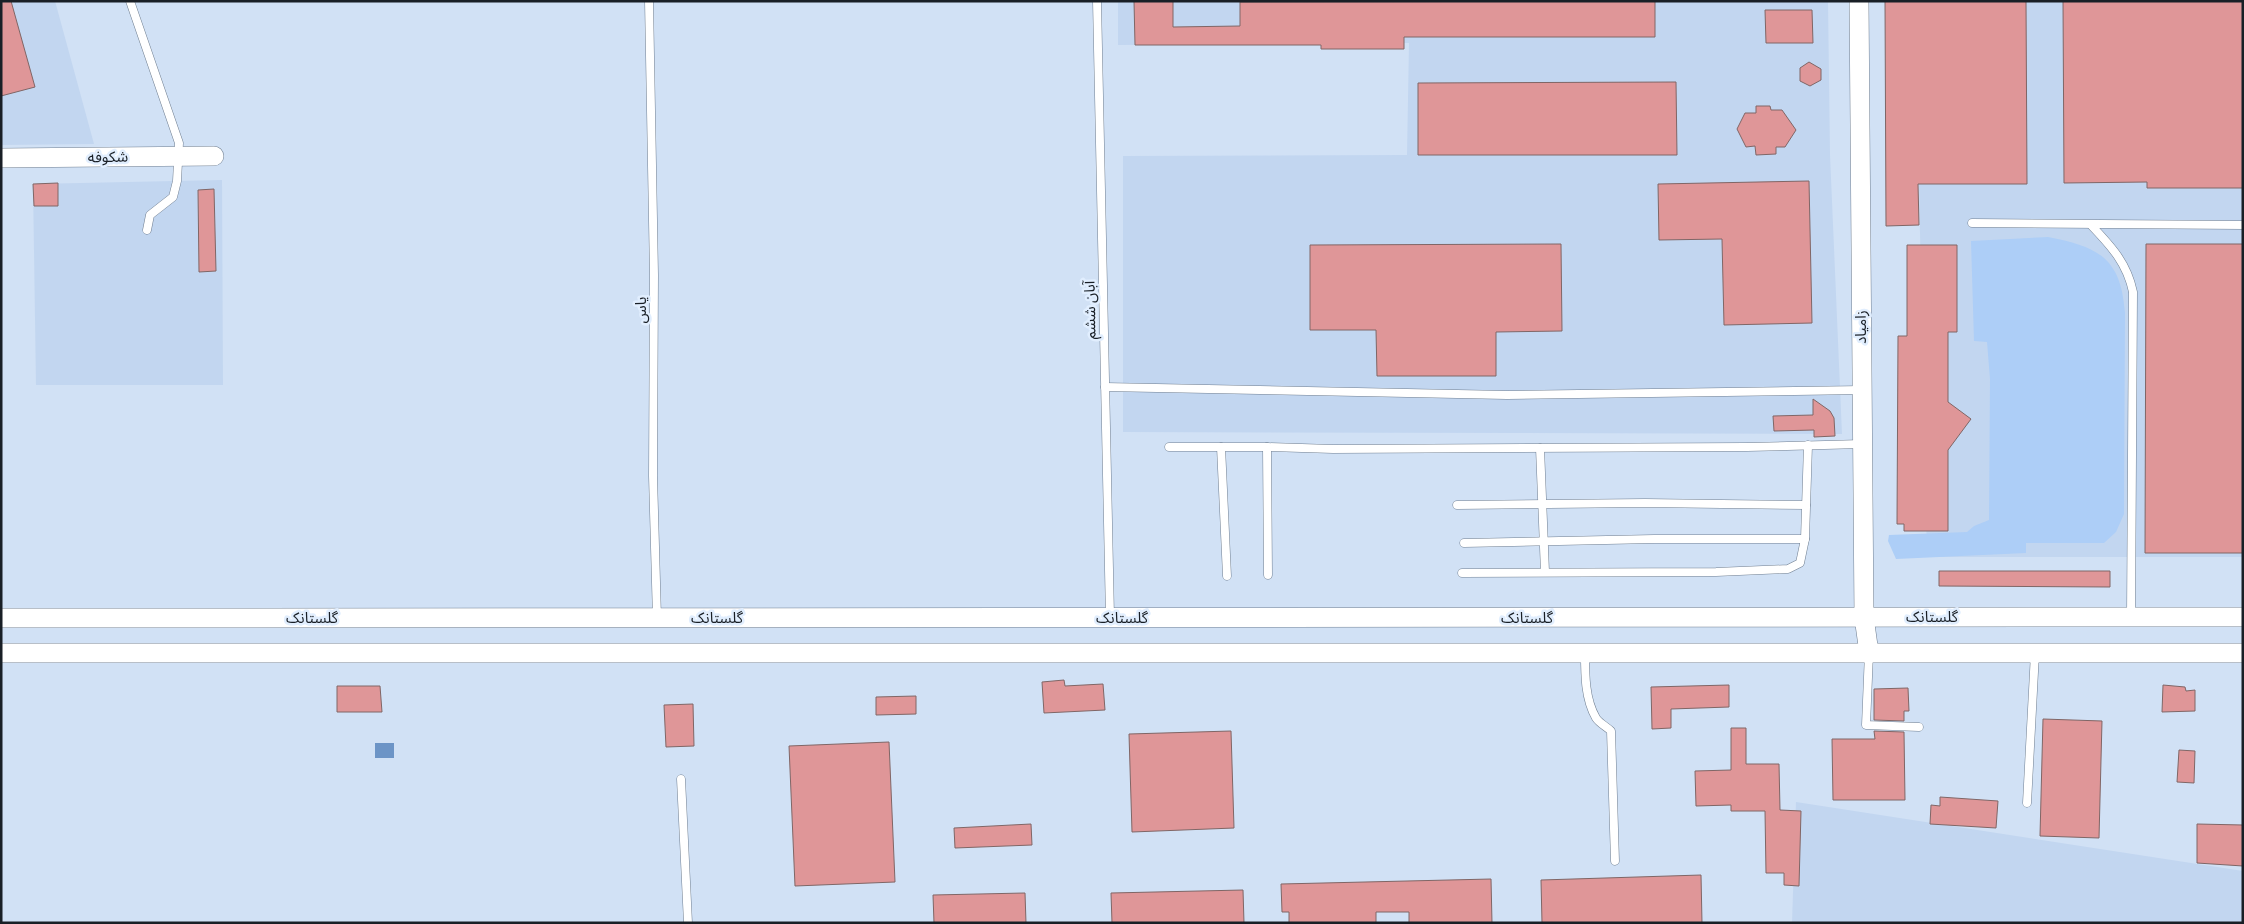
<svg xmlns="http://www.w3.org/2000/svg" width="2244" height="924" viewBox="0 0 2244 924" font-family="Signika,'Noto Sans Arabic',sans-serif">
  <rect width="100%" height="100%" fill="#d1e1f5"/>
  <g fill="#c2d6f0">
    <polygon points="1,1 55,1 94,144 1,145"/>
    <polygon points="1118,1 1828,1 1830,155 1842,434 1123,432 1123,156 1407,155 1409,43 1118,45"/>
    <polygon points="1915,1 2243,1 2243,557 1927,557"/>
    <polygon points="222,180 223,385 36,385 33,184"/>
    <polygon points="1796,802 2243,871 2243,923 1792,923"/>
  </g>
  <path fill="#adcef7" d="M2048,237C2099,247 2121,258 2125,313L2124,514L2116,532L2104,543H2026V553L1896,559L1888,541L1889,535L1967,532L1974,526L1989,520L1990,379L1987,342L1974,341L1971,241Z"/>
  <rect fill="#6c94c6" x="375" y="743" width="19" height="15"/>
  <g fill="#df9698" stroke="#806666">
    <polygon points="1,1 11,1 35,87 1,96"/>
    <polygon points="1134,1 1173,1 1173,27 1240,26 1240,2 1655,1 1655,37 1404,37 1404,49 1321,49 1321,45 1135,45"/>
    <polygon points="1885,1 2026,1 2027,184 1918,184 1919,225 1886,226"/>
    <polygon points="2063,1 2243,1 2243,188 2147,188 2147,182 2064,183"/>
    <polygon points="1765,10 1812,10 1813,43 1766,43"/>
    <polygon points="1809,62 1821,69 1821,80 1810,86 1800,81 1800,68"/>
    <polygon points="1676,82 1677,155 1418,155 1418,83"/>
    <polygon points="1756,106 1770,106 1771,110 1782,110 1796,130 1785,147 1776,147 1776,154 1756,155 1755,146 1746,147 1737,129 1745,113 1756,113"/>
    <polygon points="1809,181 1812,323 1724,325 1722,239 1659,240 1658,184"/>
    <polygon points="58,183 58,206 34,206 33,184"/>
    <polygon points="214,189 216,271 199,272 198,190"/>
    <polygon points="1561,244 1562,331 1496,332 1496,376 1377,376 1376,330 1310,330 1310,245"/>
    <polygon points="2146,244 2243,244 2243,553 2145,553"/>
    <polygon points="1907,245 1957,245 1957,332 1948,332 1948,402 1971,419 1948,450 1948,531 1904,531 1904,524 1897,524 1898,336 1907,336"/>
    <polygon points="1813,399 1830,411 1834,418 1835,436 1814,437 1814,430 1774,431 1773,416 1813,415"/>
    <polygon points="1939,571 2110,571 2110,587 1939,586"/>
    <polygon points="1064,680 1065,686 1103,684 1105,710 1044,713 1042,682"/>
    <polygon points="1729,685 1729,707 1671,709 1671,728 1652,729 1651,687"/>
    <polygon points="2163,685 2185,687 2186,691 2195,690 2195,711 2162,712"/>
    <polygon points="337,686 380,686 382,712 337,712"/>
    <polygon points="1908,688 1909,711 1904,711 1904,721 1874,720 1874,689"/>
    <polygon points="916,696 916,714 876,715 876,697"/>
    <polygon points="693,704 694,746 666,747 664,705"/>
    <polygon points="2043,719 2102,721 2099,838 2040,836"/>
    <polygon points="1731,728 1746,728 1746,764 1779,764 1780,810 1801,811 1799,886 1784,885 1784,873 1766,873 1765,811 1731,811 1731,805 1696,806 1695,771 1731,770"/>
    <polygon points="1231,731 1234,828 1132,832 1129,734"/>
    <polygon points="1874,731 1904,732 1905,800 1833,800 1832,739 1875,739"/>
    <polygon points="889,742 895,882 795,886 789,746"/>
    <polygon points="2179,750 2195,751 2194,783 2177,782"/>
    <polygon points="1940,797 1998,801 1996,828 1930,824 1931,805 1940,806"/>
    <polygon points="1031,824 1032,845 955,848 954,828"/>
    <polygon points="2197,824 2243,825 2243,866 2197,863"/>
    <polygon points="1701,875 1702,923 1542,923 1541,880"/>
    <polygon points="1491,879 1492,923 1409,923 1409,912 1376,912 1376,923 1289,923 1289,912 1282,912 1281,884"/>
    <polygon points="1243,890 1244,923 1112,923 1111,893"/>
    <polygon points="1025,893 1026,923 934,923 933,895"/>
  </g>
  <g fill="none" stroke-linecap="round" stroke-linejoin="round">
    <g stroke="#707f91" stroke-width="9">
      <g id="service">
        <polyline points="130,1 179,143 177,181 173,197 150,215 147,230"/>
        <polyline points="649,1 654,275 653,476 657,618"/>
        <polyline points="1097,1 1110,617"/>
        <polyline points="1972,223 2243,225"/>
        <path d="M2091,225C2111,246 2127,263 2133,292L2131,617"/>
        <polyline points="1105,387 1507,395 1862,390"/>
        <polyline points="1169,447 1267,447 1333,449 1747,447 1862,444"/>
        <polyline points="1221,447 1227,576"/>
        <polyline points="1267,447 1268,575"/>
        <polyline points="1540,448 1545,572"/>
        <polyline points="1457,505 1645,503 1806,505"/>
        <polyline points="1464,543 1654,539 1805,539"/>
        <polyline points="1462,573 1716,572 1788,569 1800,563 1805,539 1808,445"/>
        <path d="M1585,653C1585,675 1585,699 1596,718C1599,723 1607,727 1611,731L1615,861"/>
        <polyline points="1869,653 1866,725 1919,727"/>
        <polyline points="681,779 688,923"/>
        <polyline points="2027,803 2035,653"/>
      </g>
    </g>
    <g stroke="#707f91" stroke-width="20">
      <g id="tertiary">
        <polyline points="1859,1 1864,617 1869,653"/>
        <polyline points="1,158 214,156"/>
        <polyline points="1,618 2243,617"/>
        <polyline points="1,653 2243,653"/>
      </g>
    </g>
    <use href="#service" stroke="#fff" stroke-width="8"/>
    <use href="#tertiary" stroke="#fff" stroke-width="19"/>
  </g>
  <g text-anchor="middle" stroke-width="5" stroke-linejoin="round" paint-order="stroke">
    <g font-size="15" fill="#191f26" stroke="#e1eefe">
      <text transform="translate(108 157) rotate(-1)" y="5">شکوفه</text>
      <text transform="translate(641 310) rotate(-90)" y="5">یاس</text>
      <text transform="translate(1090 310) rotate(-91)" y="5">آبان ششم</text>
      <text transform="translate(1861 327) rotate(-90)" y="5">زامیاد</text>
      <text x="1932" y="622">گلستانک</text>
      <text x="312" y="623">گلستانک</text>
      <text x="717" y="623">گلستانک</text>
      <text x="1122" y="623">گلستانک</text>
      <text x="1527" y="623">گلستانک</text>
    </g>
  </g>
  <rect width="2244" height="924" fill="none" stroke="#191f26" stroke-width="5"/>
</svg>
